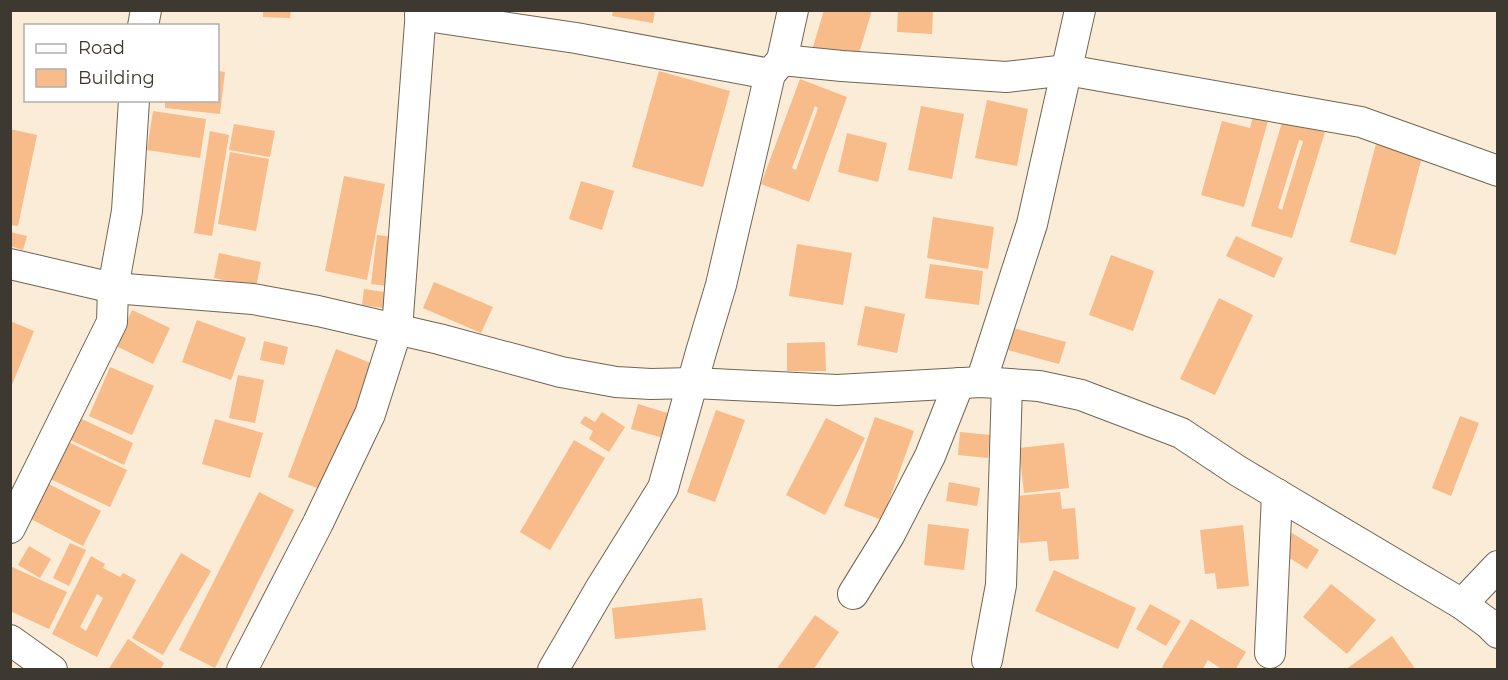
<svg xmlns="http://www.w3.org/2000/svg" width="1508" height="680" viewBox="0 0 1508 680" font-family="Montserrat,sans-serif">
  <rect width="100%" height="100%" fill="#faecd7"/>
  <g fill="#f8bb8a" fill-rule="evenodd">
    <polygon points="263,10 291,10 290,18 263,17"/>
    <polygon points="613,10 655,10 653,23 612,16"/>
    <polygon points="824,10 872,10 857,60 813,47"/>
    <polygon points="898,10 933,10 932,34 897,32"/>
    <polygon points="218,71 225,72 220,114 165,108 165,100 218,100"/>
    <polygon points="659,71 730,91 703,187 632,167"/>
    <path d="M800,79L847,97L809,202L761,184ZM815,106L818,108L796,170L792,168Z"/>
    <polygon points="987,100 1028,109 1017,166 975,158"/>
    <polygon points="921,106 964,114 952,179 908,170"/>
    <polygon points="153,111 206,119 200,158 147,150"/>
    <polygon points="1254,113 1269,117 1244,207 1201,195 1222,121 1250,128"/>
    <path d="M1283,119L1325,132L1292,238L1251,226ZM1299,140L1303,141L1282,210L1278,208Z"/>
    <polygon points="234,124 275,131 270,157 229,150"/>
    <polygon points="10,129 37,135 18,226 10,225"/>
    <polygon points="210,131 229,135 212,236 194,233"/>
    <polygon points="847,133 887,143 878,182 838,172"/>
    <polygon points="1376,144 1422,157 1396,255 1350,242"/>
    <polygon points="230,152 269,159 256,231 218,224"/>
    <polygon points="344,176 385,184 367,280 325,271"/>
    <polygon points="581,181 614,191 602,230 569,219"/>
    <polygon points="933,217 994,227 988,269 927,258"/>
    <polygon points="10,232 27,236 23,250 10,246"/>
    <polygon points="377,235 393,237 387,286 371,284"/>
    <polygon points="1236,236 1283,258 1274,278 1226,256"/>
    <polygon points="797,244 852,253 843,305 789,296"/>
    <polygon points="219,253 261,262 256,287 214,278"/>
    <polygon points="1111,255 1154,271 1133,331 1089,315"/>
    <polygon points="930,264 983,271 979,305 925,298"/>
    <polygon points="434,282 493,307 481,333 423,308"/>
    <polygon points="364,289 385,292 383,308 362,305"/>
    <polygon points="1219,298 1253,315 1215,395 1180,379"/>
    <polygon points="865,306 905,314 897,353 857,345"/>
    <polygon points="132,310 170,328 153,364 116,346"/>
    <polygon points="197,320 246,338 231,380 182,362"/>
    <polygon points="10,321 34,331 11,387 10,387"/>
    <polygon points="1013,328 1066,342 1059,364 1008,350"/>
    <polygon points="264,341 288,347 284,365 260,360"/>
    <polygon points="825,342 826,371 787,371 787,343"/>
    <polygon points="336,349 373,364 325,491 288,477"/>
    <polygon points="110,367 154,386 132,435 89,416"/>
    <polygon points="238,375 264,380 255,423 229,418"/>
    <polygon points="638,404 674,415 667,439 631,429"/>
    <polygon points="716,410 745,420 715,502 687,492"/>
    <polygon points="602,412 625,427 609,452 589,439 593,431 580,423 585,416 595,422"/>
    <polygon points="71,414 133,443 124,465 62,436"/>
    <polygon points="1460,416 1479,423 1451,496 1432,488"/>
    <polygon points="875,417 914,431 882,520 844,506"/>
    <polygon points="826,418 865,438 825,515 786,495"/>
    <polygon points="215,419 263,433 250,478 202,464"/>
    <polygon points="960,432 990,435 988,458 958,455"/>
    <polygon points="62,439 127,470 110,507 44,476"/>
    <polygon points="574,440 605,458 550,550 520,532"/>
    <polygon points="1064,443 1069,488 1024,493 1019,448"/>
    <polygon points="43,481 101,511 83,546 25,516"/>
    <polygon points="949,482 980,488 977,506 946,501"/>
    <polygon points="259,492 294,510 215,668 179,650"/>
    <polygon points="1060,492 1062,509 1075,508 1079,559 1049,561 1047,541 1020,543 1016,496"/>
    <polygon points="928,524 969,529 964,570 924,565"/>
    <polygon points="1243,525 1249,586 1217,589 1215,573 1205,574 1200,530"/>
    <polygon points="1292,533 1319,550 1307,569 1280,552"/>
    <polygon points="70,543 86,550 69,586 53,578"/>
    <polygon points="29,546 51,559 40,578 18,565"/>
    <polygon points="181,553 211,571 163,655 132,638"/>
    <path d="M91,556L105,564L103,568L120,577L123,573L136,580L97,657L52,634ZM97,594L103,598L86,631L80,627Z"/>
    <polygon points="10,566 67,592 49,629 10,611"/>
    <polygon points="1054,570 1136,608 1118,649 1035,611"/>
    <polygon points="1331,584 1376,620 1347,654 1303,617"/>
    <polygon points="702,598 706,630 615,639 612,608"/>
    <polygon points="1150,604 1181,621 1166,646 1136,629"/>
    <polygon points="815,615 839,632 813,670 776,670"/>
    <polygon points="1191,619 1246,652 1235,670 1223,670 1208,660 1202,670 1167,670 1162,667"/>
    <polygon points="1392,636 1416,670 1345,670"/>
    <polygon points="128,639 164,663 160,670 108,670"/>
  </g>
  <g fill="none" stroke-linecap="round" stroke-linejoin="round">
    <g stroke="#716553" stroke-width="32">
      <g id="minor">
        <polyline points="420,15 576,38 770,74"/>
        <polyline points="143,26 146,10"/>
        <polyline points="782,60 842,66 1006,77 1067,70 1361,122 1498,171"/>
        <polyline points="10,264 113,288 253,299 318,311 439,339 561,372 616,382 651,384 693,383 837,390 981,382 1039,386 1081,395 1181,433 1238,471 1462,604 1489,624 1498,633"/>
        <polyline points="981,382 1032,224 1080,10"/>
        <polyline points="10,528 112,322 113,288 127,211 134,100"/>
        <polyline points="853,594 890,534 930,456 959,383"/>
        <polyline points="1462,604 1498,566"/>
        <polyline points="10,640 52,670"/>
        <polyline points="1270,653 1277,494"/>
        <polyline points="987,660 1001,585 1007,384"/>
        <polyline points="242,670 318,523 370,414 397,329 421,10"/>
        <polyline points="553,670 599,591 663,488 701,352 721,285 770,74 782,60 793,10"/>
      </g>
    </g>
    <use href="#minor" stroke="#fff" stroke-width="30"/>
  </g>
  <rect width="1508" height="680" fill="none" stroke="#3d3830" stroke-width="24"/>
  <rect x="24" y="24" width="195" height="78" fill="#ffffff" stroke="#b1afac" stroke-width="1.5"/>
  <rect x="36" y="44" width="30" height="9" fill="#ffffff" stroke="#b1afac" stroke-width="1.5"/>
  <text x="78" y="54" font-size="18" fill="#3d3830">Road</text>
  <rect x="36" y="69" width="30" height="18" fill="#f8bb8a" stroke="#b1afac" stroke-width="1.5"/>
  <text x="78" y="84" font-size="18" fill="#3d3830">Building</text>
</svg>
